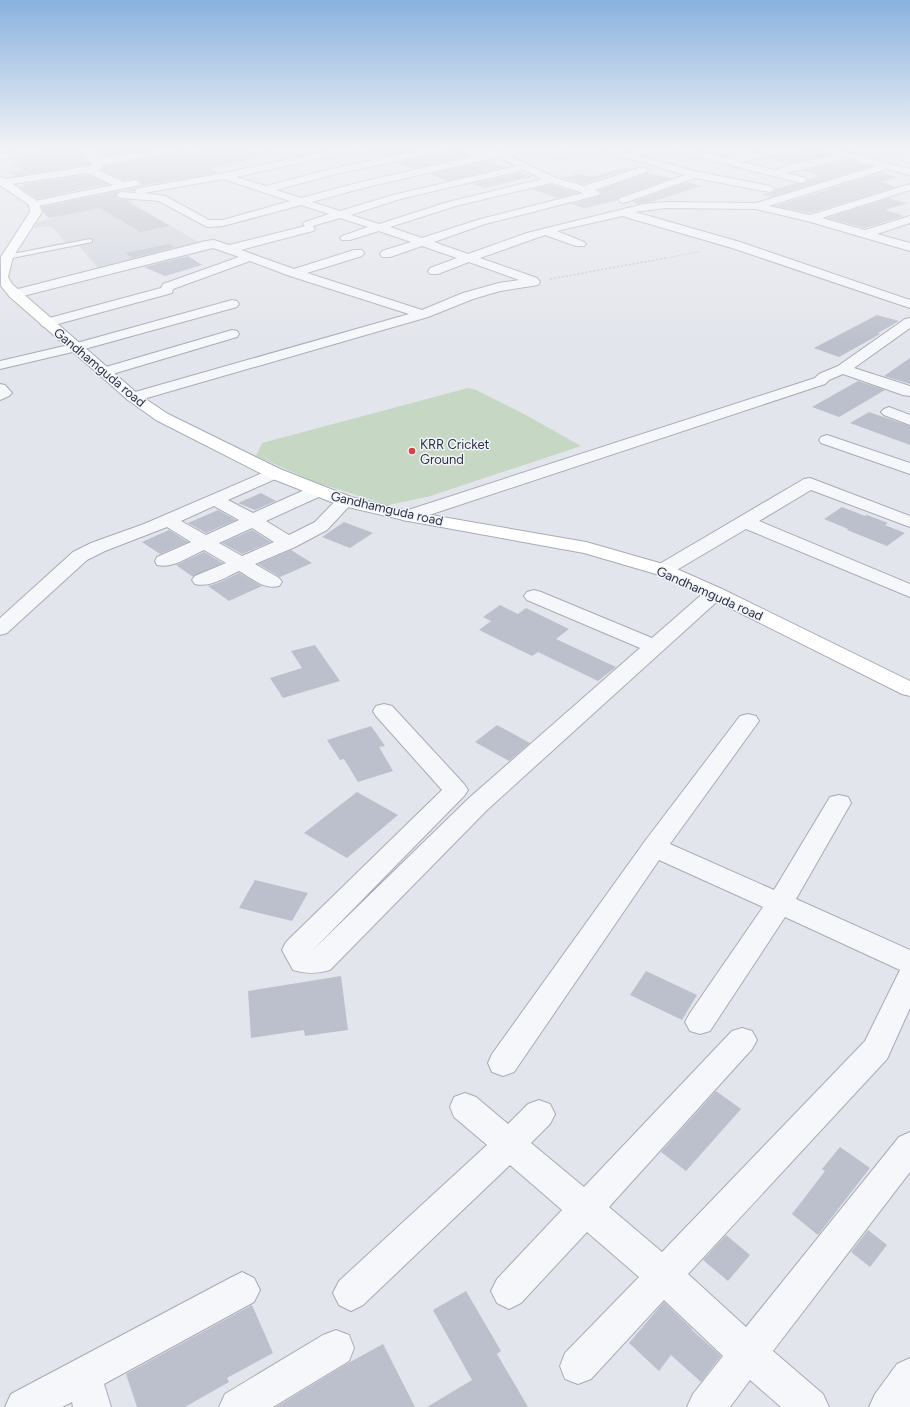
<svg xmlns="http://www.w3.org/2000/svg" width="910" height="1407" viewBox="0 0 910 1407" font-family="Figtree,sans-serif">
  <rect width="100%" height="100%" fill="#e3e5ec"/>
  <polygon fill="#d1d4de" points="122,197 200,243 101,271 79,246 37,253 32,249 65,242 51,226 34,228 38,222 57,217 60,214 58,210"/>
  <polygon fill="#c6d7c3" points="468,388 476,390 524,414 581,446 427,497 388,505 315,482 256,456 262,443"/>
  <g fill="#bcc0cc">
    <polygon points="48,148 75,148 83,154 90,165 16,176 9,173 23,170 11,165 20,163 17,162 25,160 18,158 44,151"/>
    <polygon points="92,148 157,148 99,157"/>
    <polygon points="201,148 247,148 246,150 249,153 258,154 270,151 271,154 209,169 218,173 140,186 142,183 137,179 124,180 101,170 104,166 186,152 202,156 207,151"/>
    <polygon points="362,148 426,148 382,157"/>
    <polygon points="451,148 472,155 413,169 397,163 445,152"/>
    <polygon points="807,148 816,148 819,151 831,155 787,164 769,157 801,152"/>
    <polygon points="849,160 871,166 771,197 761,194 771,193 776,189 795,183 805,183 807,180 819,176 804,170"/>
    <polygon points="487,161 505,167 448,181 430,174"/>
    <polygon points="626,167 631,169 584,184 563,178 578,174 592,177"/>
    <polygon points="520,173 532,177 484,188 472,184"/>
    <polygon points="648,173 672,178 620,197 618,200 590,207 584,208 571,204 599,196 601,193 599,190"/>
    <polygon points="881,173 898,177 881,182 897,187 810,213 775,206"/>
    <polygon points="88,175 108,184 37,199 19,187 25,186 22,184"/>
    <polygon points="687,182 701,186 655,201 639,204 632,202"/>
    <polygon points="552,185 578,193 557,198 532,189"/>
    <polygon points="138,187 135,188 134,191 121,190 115,196 121,200 135,201 127,202 170,226 141,232 100,208 49,218 43,212 42,207"/>
    <polygon points="889,198 907,203 885,210 904,216 865,228 827,218"/>
    <polygon points="169,244 175,247 132,258 125,253"/>
    <polygon points="188,256 202,265 165,276 144,267"/>
    <polygon points="877,315 899,321 878,333 880,334 839,357 814,348"/>
    <polygon points="910,358 910,384 884,376"/>
    <polygon points="858,381 885,390 839,417 812,407"/>
    <polygon points="869,412 910,426 910,445 850,423"/>
    <polygon points="261,493 276,501 255,510 238,503"/>
    <polygon points="842,507 865,516 867,515 888,523 885,525 905,533 887,546 847,530 848,529 824,519"/>
    <polygon points="218,510 236,520 206,533 188,523"/>
    <polygon points="344,522 373,533 350,548 322,537"/>
    <polygon points="169,530 188,542 160,554 142,542"/>
    <polygon points="252,530 271,542 242,554 222,543"/>
    <polygon points="291,550 312,563 280,577 258,564"/>
    <polygon points="204,552 223,563 193,577 176,565"/>
    <polygon points="239,573 262,586 229,601 208,586 218,583"/>
    <polygon points="500,605 518,614 526,608 569,629 556,639 616,667 598,681 538,652 532,656 479,630 491,621 483,617"/>
    <polygon points="315,645 340,681 283,698 270,678 302,668 291,651"/>
    <polygon points="497,725 530,743 509,761 475,742"/>
    <polygon points="371,726 385,746 379,747 393,771 358,782 344,759 340,760 327,740"/>
    <polygon points="357,792 398,815 347,858 304,833"/>
    <polygon points="255,880 308,893 292,921 239,908"/>
    <polygon points="646,971 697,995 682,1020 630,995"/>
    <polygon points="341,976 348,1030 305,1036 304,1030 251,1038 248,991"/>
    <polygon points="716,1091 741,1109 686,1171 661,1152"/>
    <polygon points="840,1147 870,1168 818,1235 792,1214 825,1171 822,1169"/>
    <polygon points="868,1230 887,1245 870,1267 851,1252"/>
    <polygon points="726,1235 750,1255 728,1281 703,1260"/>
    <polygon points="466,1291 501,1351 497,1354 528,1407 427,1407 472,1380 433,1310"/>
    <polygon points="664,1302 692,1329 692,1330 721,1356 701,1382 671,1355 659,1371 629,1343"/>
    <polygon points="252,1305 273,1353 227,1378 229,1382 185,1407 137,1407 126,1374"/>
    <polygon points="383,1344 415,1407 276,1407 343,1366"/>
  </g>
  <g fill="none" stroke-linecap="round" stroke-linejoin="round">
    <g stroke="#a7abb7" stroke-width="2">
      <polygon id="lane" points="90,239 92,240 92,242 7,259 3,257 7,255"/>
    </g>
    <g stroke="#a7abb7" stroke-width="2">
      <g id="street">
        <polygon points="29,148 46,148 44,150 0,160 0,154"/>
        <path d="M76,148L91,149L98,159C117,156 194,139 206,152L201,155L186,150L102,165L103,167L98,170L124,182L136,180L141,183L140,185L34,207L29,204L30,202L113,185L88,173L5,185L0,182L1,180L5,179L92,166L84,153Z"/>
        <path d="M249,148H272C267,152 255,154 249,152L247,150Z"/>
        <path d="M343,148H360L355,151L236,177L266,186L331,169L432,148H450L445,151L332,175L276,190L301,198L361,182L489,153L481,148H493L556,178L584,186L639,168L643,167L648,170L647,172L595,190L600,193L599,195L485,224L434,242L468,254L527,233L644,204L665,202L756,203L876,166L849,158L786,173L805,178L806,180L805,182L801,183L670,150L668,148H684L731,159L753,152L783,148H806L804,150L801,151L755,158L742,162L774,170L793,164L837,155L819,150L817,148H832L910,169V175L887,169L769,206L810,215L910,184V190L822,218L865,230L910,216V223L877,234L910,243V251L807,221L756,209L665,208L635,212L740,242L910,300V308L732,248L622,216L557,231L584,242L586,244L584,246H576L545,235L480,258L537,278L540,282L538,285L500,291L473,299L428,317L133,402L128,400L125,397L128,394L409,314L290,276L250,261L173,289L172,293L47,327L42,326L40,323L42,320L161,288L163,284L239,257L213,248L15,298L10,297L9,294L10,291L206,241L214,240L229,245L305,226L303,224L305,222L329,214L301,205L223,226L207,227L159,201L121,198L116,195L121,192L136,193L135,191L136,189L140,188L224,173ZM497,157L516,166L393,195L340,211L312,202L363,188ZM524,170L542,179L448,202L379,224L351,215L400,199ZM223,179L290,201L223,220H209L165,196L144,193ZM552,183L583,193L477,220L422,238L390,227L456,206ZM340,218L368,227L342,236L340,238L342,240H350L379,231L411,242L382,251L380,254L382,257H390L422,246L457,258L430,268L428,271L430,274H438L469,262L519,280L499,283L463,293L422,310L307,273L362,256L364,253L362,250H354L294,269L241,250L313,231L315,229L313,226Z"/>
        <polygon points="541,148 553,148 568,156 566,158 560,158"/>
        <polygon points="599,148 613,148 694,171 770,186 775,189 770,192 695,178 624,203 620,202 619,200 620,198 685,175 601,150"/>
        <polygon points="232,300 237,301 239,304 237,307 81,350 0,369 0,361 73,344"/>
        <polygon points="910,318 910,328 854,368 910,386 910,396 903,395 843,374 829,380 825,384 414,520 408,521 402,520 399,516 402,512 815,378 819,374 838,366 905,319"/>
        <polygon points="232,330 237,331 239,334 237,337 109,375 104,376 99,375 97,372 99,369"/>
        <polygon points="0,384 5,385 12,393 9,396 0,400"/>
        <polygon points="889,407 910,415 910,425 884,415 881,412 884,409"/>
        <polygon points="827,435 910,463 910,474 821,443 819,440 821,437"/>
        <path d="M274,468L280,469L282,473L280,477L228,500L253,513L311,487L317,486L323,487L326,491L323,495L266,521L289,535L315,522L339,497L345,496L351,497L354,501L327,530L295,547L255,564L279,578L282,582L279,586C264,590 252,578 239,571C226,577 210,588 195,584L192,580L195,576L226,563L204,550C190,556 173,569 157,565L155,561L157,557L191,542L167,527L105,551L87,560L7,633L0,635V618L73,552L91,543L144,524ZM214,506L239,520L206,535L181,521ZM252,528L274,542L242,556L219,543Z"/>
        <polygon points="810,478 910,516 910,527 811,490 759,521 910,584 910,597 746,529 670,574 663,576 656,574 653,570 656,566 804,479"/>
        <path d="M715,587L722,589L725,593L722,597L487,810L330,970C317,974 306,974 293,970L282,950L286,942L442,790L376,716L373,711L376,706L384,704L392,706L464,784L468,790L464,796L312,951L469,798L640,648L527,600L524,596L527,592L534,590L541,592L652,638L708,589Z"/>
        <polygon points="748,714 756,716 759,721 670,844 774,890 830,797 839,795 848,797 851,803 796,899 910,950 910,1008 887,1059 688,1274 746,1327 899,1137 910,1132 910,1172 773,1351 823,1394 829,1407 781,1407 750,1380 730,1407 687,1407 693,1394 723,1356 664,1300 591,1379 578,1384 565,1379 560,1366 565,1353 639,1277 587,1232 521,1303 509,1309 497,1303 491,1291 497,1279 562,1210 510,1165 363,1305 351,1311 339,1305 333,1293 339,1281 487,1145 454,1117 450,1107 454,1097 465,1093 476,1097 508,1124 528,1104 539,1100 550,1104 555,1114 550,1124 531,1143 584,1187 732,1031 742,1028 752,1031 757,1040 752,1049 609,1207 662,1252 865,1041 900,970 785,917 710,1031 700,1034 690,1031 685,1022 690,1013 763,907 659,860 514,1072 503,1076 492,1072 488,1063 492,1054 645,841 740,716"/>
        <polygon points="242,1272 254,1278 260,1290 254,1302 104,1384 111,1407 73,1407 72,1402 62,1407 5,1407 11,1394 230,1278"/>
        <polygon points="336,1330 349,1335 354,1348 349,1361 273,1407 219,1407 225,1394 323,1335"/>
        <polygon points="910,1358 910,1407 869,1407 875,1394 897,1364"/>
      </g>
    </g>
    <g stroke="#a7abb7" stroke-width="2">
      <polygon id="secondary" points="0,177 4,178 38,202 42,212 13,257 8,277 12,284 138,394 168,414 280,469 351,497 408,511 586,542 670,566 722,589 910,681 910,696 902,694 708,597 656,574 584,553 408,521 339,505 268,477 156,420 128,400 10,297 1,286 1,257 30,212 29,205 0,185"/>
    </g>
    <polyline stroke="#c1c3cb" stroke-width="1" stroke-dasharray="1.5 1.5" stroke-linecap="butt" points="661,259 702,251"/>
    <polyline stroke="#c1c3cb" stroke-width="1.5" stroke-dasharray="2 2" stroke-linecap="butt" points="550,279 666,258"/>
    <use href="#lane" fill="#f6f7fa" fill-rule="evenodd"/>
    <use href="#street" fill="#f6f7fa" fill-rule="evenodd"/>
    <use href="#secondary" fill="#fff" fill-rule="evenodd"/>
  </g>
  <linearGradient id="sky" x2="0" y2="1"><stop stop-color="#89b2de"/><stop offset="0.43" stop-color="#f2f3f6"/><stop offset="1" stop-color="#f2f3f6" stop-opacity="0"/></linearGradient>
  <rect width="910" height="345" fill="url(#sky)"/>
  <circle fill="#da3f43" stroke="#f3f5f9" stroke-width="1.5" cx="412" cy="451" r="4"/>
  <g text-anchor="middle" stroke-width="3" stroke-linejoin="round" paint-order="stroke">
    <g font-size="13" fill="#293046" stroke="#f3f5f9">
      <text transform="translate(100 367) rotate(40)" y="5">Gandhamguda road</text>
      <text transform="translate(387 508) rotate(13)" y="5">Gandhamguda road</text>
      <text transform="translate(710 593) rotate(24)" y="5">Gandhamguda road</text>
    </g>
    <g font-size="13" fill="#293046" stroke="#f3f5f9" text-anchor="start">
      <text x="420" y="449">KRR Cricket<tspan x="420" dy="15">Ground</tspan></text>
    </g>
  </g>
</svg>
